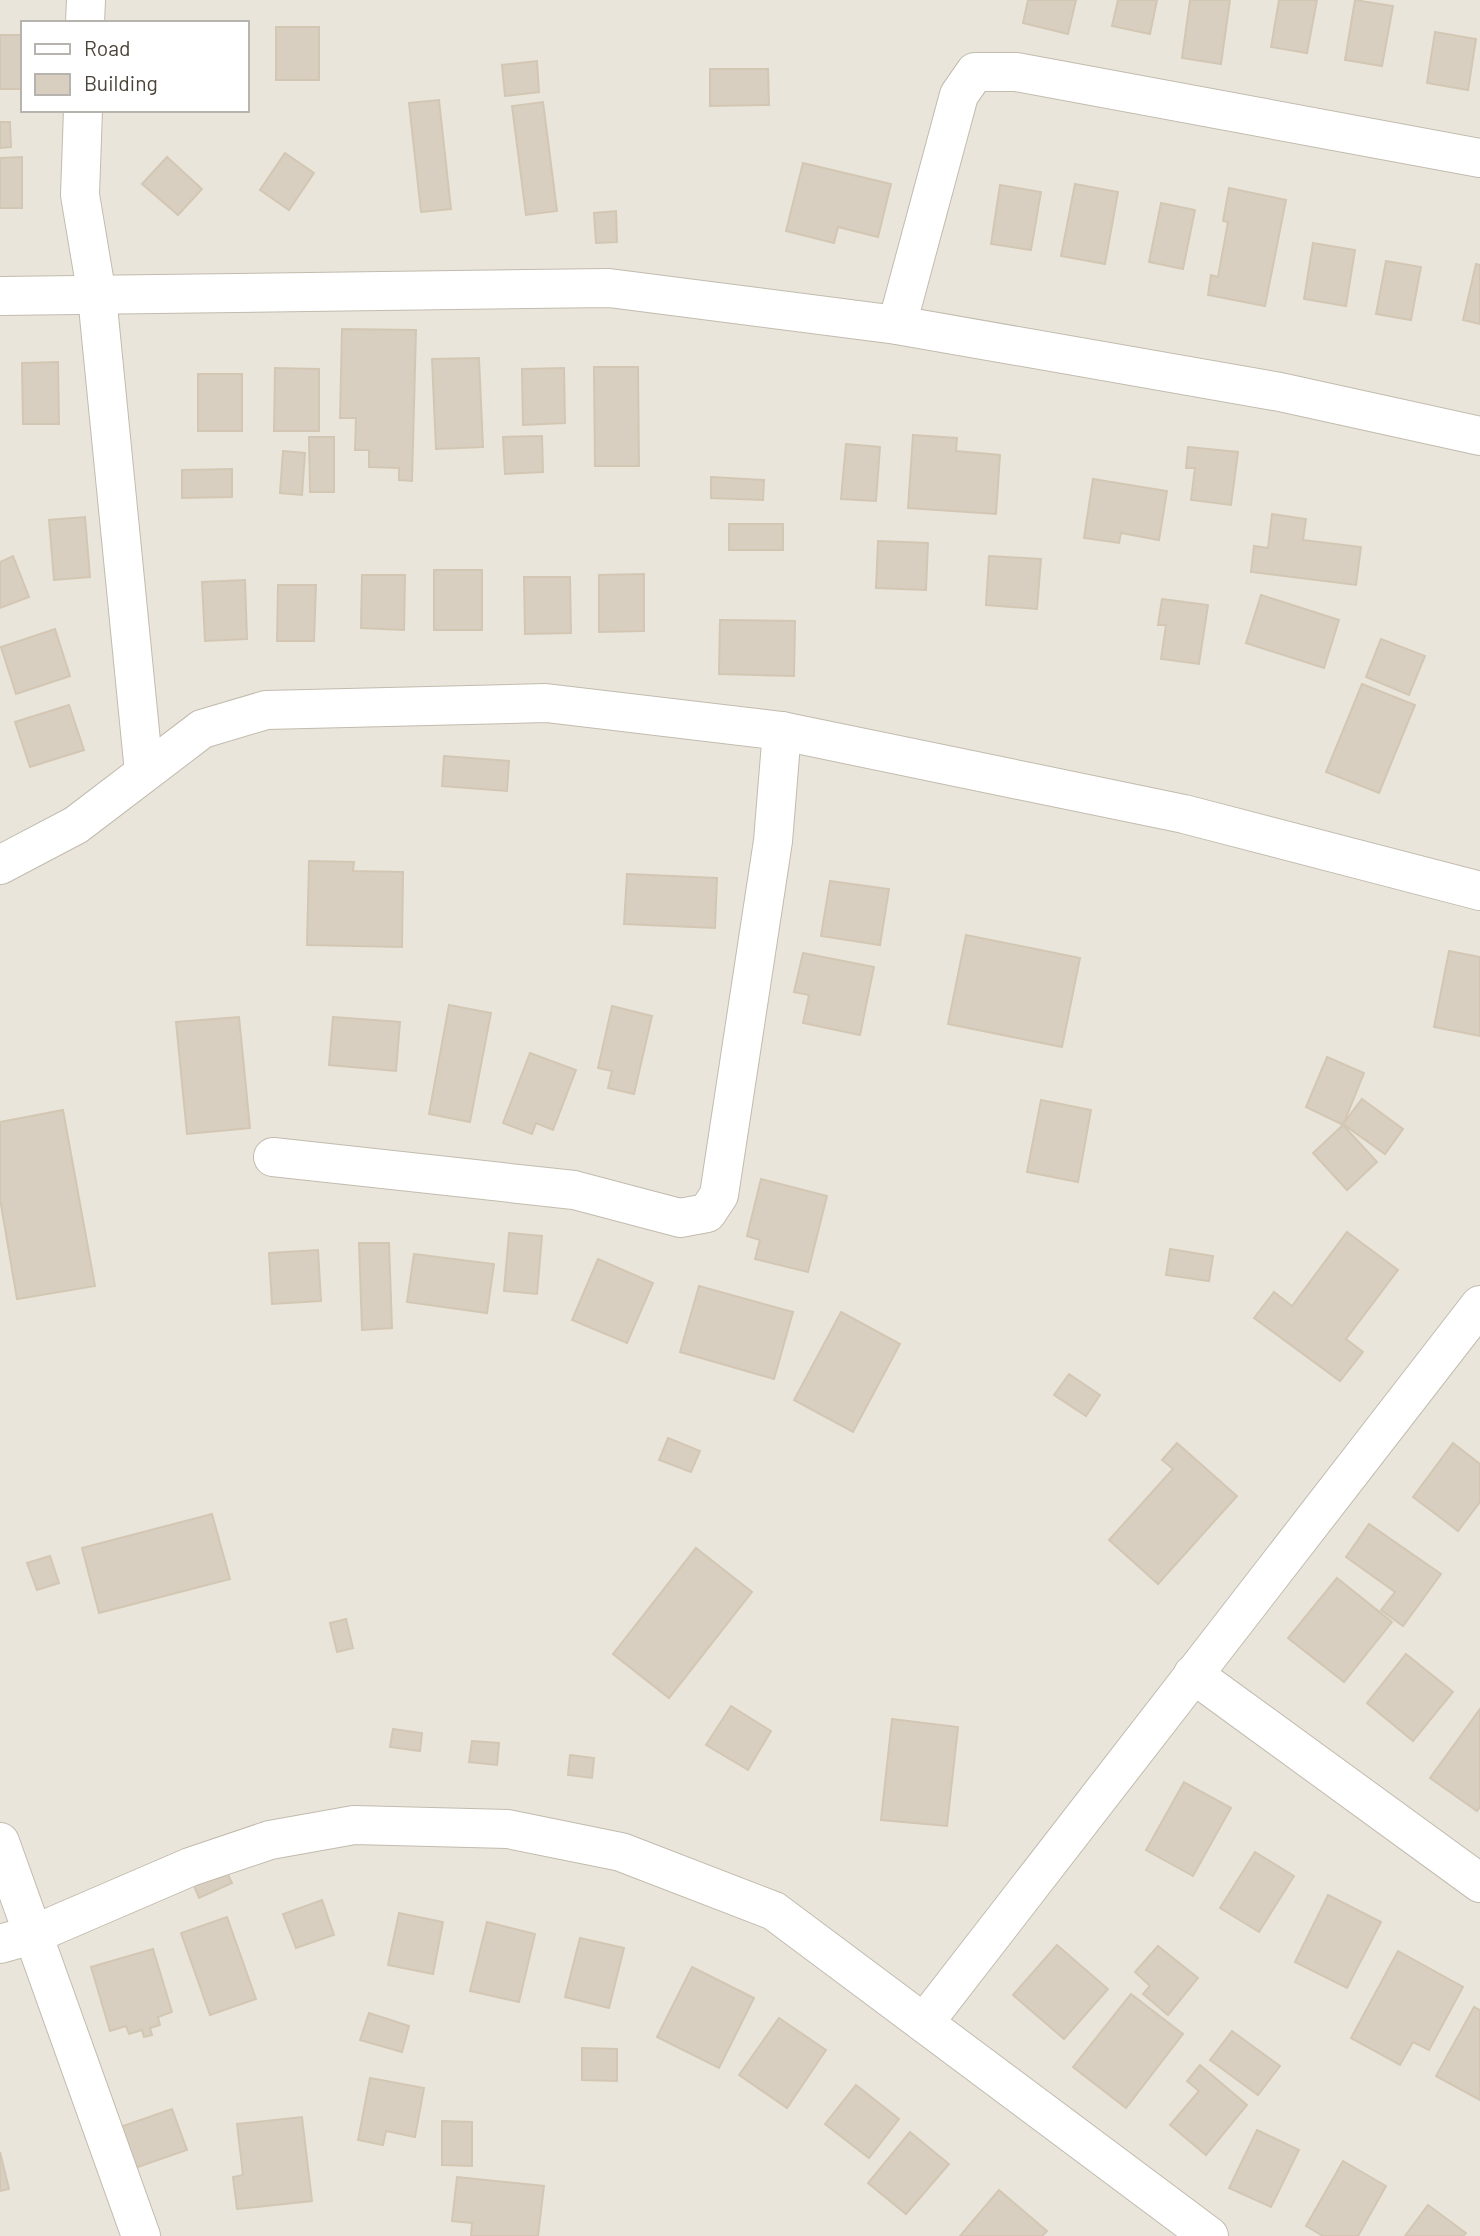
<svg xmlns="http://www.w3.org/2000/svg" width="1480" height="2236" viewBox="0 0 1480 2236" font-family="Barlow,sans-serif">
  <rect width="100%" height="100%" fill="#f6f3ec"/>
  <path fill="#eae5da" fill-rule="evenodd" d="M0,0H1480V2236H0ZM23,23H247V110H23Z"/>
  <g fill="#d8cfc1" stroke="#d3c7b4" stroke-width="2">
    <polygon points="1028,0 1076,0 1068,34 1023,23"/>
    <polygon points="1118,0 1157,0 1150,34 1112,26"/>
    <polygon points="1190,0 1230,0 1221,64 1182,58"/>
    <polygon points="1279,0 1317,0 1307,53 1271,47"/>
    <polygon points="1355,0 1393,6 1382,66 1345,60"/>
    <rect x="276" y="27" width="43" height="53"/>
    <polygon points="1435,32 1476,39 1468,90 1427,83"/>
    <rect x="0" y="35" width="22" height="54"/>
    <polygon points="537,61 539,92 505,96 502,65"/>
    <polygon points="710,69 768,69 769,105 710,106"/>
    <polygon points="439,100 451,209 421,212 409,103"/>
    <polygon points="543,102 557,211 526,215 512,106"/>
    <polygon points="0,122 10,122 11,147 0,148"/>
    <polygon points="285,153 314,173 289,210 260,190"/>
    <polygon points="22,157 22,208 0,208 0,158"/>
    <polygon points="167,157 202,189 178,215 142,184"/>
    <polygon points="803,163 891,184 878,237 838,227 834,243 786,231"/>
    <polygon points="1075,184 1118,192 1105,264 1061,256"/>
    <polygon points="1000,185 1041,192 1031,250 991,244"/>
    <polygon points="1229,188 1286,200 1265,306 1208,295 1211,275 1218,277 1228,222 1223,221"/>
    <polygon points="1161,203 1195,210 1183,269 1149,262"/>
    <polygon points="616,211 617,242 596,243 594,213"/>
    <polygon points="1313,243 1355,250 1346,306 1304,299"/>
    <polygon points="1386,261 1421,267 1411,320 1376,314"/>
    <polygon points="1476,264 1480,265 1480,324 1463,320"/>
    <polygon points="342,329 416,330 412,481 399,480 399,468 369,467 369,450 355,450 356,418 340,418"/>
    <polygon points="479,358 483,447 436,449 432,359"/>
    <polygon points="58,362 59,424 23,424 22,363"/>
    <polygon points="594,367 638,367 639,466 595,466"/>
    <polygon points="275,368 319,369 319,431 274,431"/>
    <polygon points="564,368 565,423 523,425 522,369"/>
    <rect x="198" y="374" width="44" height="57"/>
    <polygon points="913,435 957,438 956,451 1000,455 996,514 908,508"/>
    <polygon points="542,436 543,472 505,474 503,437"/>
    <polygon points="309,437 334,437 334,492 310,492"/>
    <polygon points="846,444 880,447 876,501 841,499"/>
    <polygon points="1188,447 1238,452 1231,505 1191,500 1195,468 1186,468"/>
    <polygon points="283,451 305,453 302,495 280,493"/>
    <polygon points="232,469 232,497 182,498 182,470"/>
    <polygon points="711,477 764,480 763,500 711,498"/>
    <polygon points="1093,479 1167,491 1159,540 1121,533 1119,543 1084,538"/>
    <polygon points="1272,514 1306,519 1303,540 1361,547 1356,585 1251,572 1254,546 1268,548"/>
    <polygon points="85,517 90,577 54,580 49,520"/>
    <rect x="729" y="524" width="54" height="26"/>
    <polygon points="878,541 928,543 926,590 876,588"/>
    <polygon points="13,556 29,597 0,608 0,562"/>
    <polygon points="989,556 1041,559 1037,609 986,605"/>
    <rect x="434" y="570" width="48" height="60"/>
    <polygon points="644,574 644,631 599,632 599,575"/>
    <polygon points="362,575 405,575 404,630 361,628"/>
    <polygon points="524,577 570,577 571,633 525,634"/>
    <polygon points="245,580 247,639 205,641 202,582"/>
    <polygon points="278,585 316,585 314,641 277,641"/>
    <polygon points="1261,595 1339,620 1324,668 1246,643"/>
    <polygon points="1162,599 1208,605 1199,664 1161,659 1166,625 1158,625"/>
    <polygon points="720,620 795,621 794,676 719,674"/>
    <polygon points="55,629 70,676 16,694 1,647"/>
    <polygon points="1381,639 1425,656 1409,695 1366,677"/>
    <polygon points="1362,684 1415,705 1379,793 1326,772"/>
    <polygon points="69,705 84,750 30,767 15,722"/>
    <polygon points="444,756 509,761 507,791 442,786"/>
    <polygon points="309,861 354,862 353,871 403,872 402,947 307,945"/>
    <polygon points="627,874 717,878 715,928 624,924"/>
    <polygon points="830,881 889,889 880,945 821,936"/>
    <polygon points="966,935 1080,958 1062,1047 948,1024"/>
    <polygon points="1449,951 1480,957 1480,1036 1434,1027"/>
    <polygon points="803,953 874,967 860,1035 803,1023 809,995 794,992"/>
    <polygon points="449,1005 491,1013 470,1122 429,1114"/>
    <polygon points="612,1006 652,1016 634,1094 608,1088 612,1071 598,1068"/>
    <polygon points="239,1017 250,1128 187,1134 176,1022"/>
    <polygon points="333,1017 400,1022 396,1071 329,1065"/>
    <polygon points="530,1053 576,1070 553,1130 536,1123 532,1134 503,1123"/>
    <polygon points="1327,1057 1364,1073 1343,1125 1306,1107"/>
    <polygon points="1362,1099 1403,1129 1385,1154 1343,1124"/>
    <polygon points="1041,1100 1091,1110 1078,1182 1027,1172"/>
    <polygon points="63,1110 95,1286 17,1299 0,1199 0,1122"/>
    <polygon points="1343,1125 1377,1162 1347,1190 1313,1153"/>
    <polygon points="761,1179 827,1196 808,1272 755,1259 760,1240 747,1236"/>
    <polygon points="1347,1232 1398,1270 1346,1339 1363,1352 1340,1381 1254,1318 1274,1292 1292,1306"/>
    <polygon points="509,1233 542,1236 537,1294 504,1291"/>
    <polygon points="359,1243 389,1243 392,1328 362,1330"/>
    <polygon points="1170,1249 1213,1256 1209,1281 1166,1275"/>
    <polygon points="318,1250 321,1301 272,1304 269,1253"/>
    <polygon points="414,1254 494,1264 487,1313 407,1302"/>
    <polygon points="598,1259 653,1283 627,1343 572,1320"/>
    <polygon points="699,1286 793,1312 774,1379 680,1352"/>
    <polygon points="841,1312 900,1344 853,1432 794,1400"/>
    <polygon points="1069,1374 1100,1395 1086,1416 1054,1395"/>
    <polygon points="668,1438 700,1451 691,1472 659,1460"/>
    <polygon points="1177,1443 1237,1496 1158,1584 1109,1540 1173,1469 1162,1460"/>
    <polygon points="1453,1443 1480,1464 1480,1502 1458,1531 1413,1497"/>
    <polygon points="212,1514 230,1579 99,1613 82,1548"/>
    <polygon points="1369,1524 1441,1574 1403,1626 1381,1610 1395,1592 1346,1557"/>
    <polygon points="696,1548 752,1592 669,1698 613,1654"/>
    <polygon points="50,1556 59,1583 37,1590 27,1563"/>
    <polygon points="1337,1578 1392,1622 1344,1682 1288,1638"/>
    <polygon points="346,1619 353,1648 337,1652 330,1623"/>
    <polygon points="1406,1654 1453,1692 1413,1741 1367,1703"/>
    <polygon points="731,1706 771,1731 748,1770 706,1745"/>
    <polygon points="1480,1709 1480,1807 1477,1811 1430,1778"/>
    <polygon points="892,1719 958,1727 947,1826 881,1820"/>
    <polygon points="393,1729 422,1733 420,1751 390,1747"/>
    <polygon points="472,1741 499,1743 497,1765 469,1762"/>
    <polygon points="570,1755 594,1758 592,1778 568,1775"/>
    <polygon points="1184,1782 1231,1808 1193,1876 1146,1850"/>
    <polygon points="1255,1852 1294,1876 1259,1932 1220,1908"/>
    <polygon points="222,1862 232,1883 199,1898 190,1876"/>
    <polygon points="1328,1895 1381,1922 1347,1988 1295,1962"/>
    <polygon points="322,1900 334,1935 296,1948 283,1914"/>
    <polygon points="399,1913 443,1922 433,1974 388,1965"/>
    <polygon points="227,1917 256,1999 210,2015 181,1933"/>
    <polygon points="487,1922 535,1934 519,2002 470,1991"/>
    <polygon points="580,1938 624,1948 609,2008 565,1997"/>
    <polygon points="1057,1945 1108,1989 1064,2039 1013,1995"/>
    <polygon points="1158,1946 1198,1978 1168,2015 1143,1994 1150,1986 1135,1972"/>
    <polygon points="153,1949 172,2012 158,2017 160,2025 150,2028 152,2035 144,2037 142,2030 129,2034 126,2026 110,2031 91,1967"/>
    <polygon points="1398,1951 1463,1987 1429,2050 1413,2042 1400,2065 1351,2038"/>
    <polygon points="692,1967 754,1998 719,2068 657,2037"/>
    <polygon points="1131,1994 1183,2034 1126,2108 1073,2067"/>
    <polygon points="1474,2007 1480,2010 1480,2100 1436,2076"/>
    <polygon points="369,2013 409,2026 402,2052 360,2040"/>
    <polygon points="779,2018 826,2050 787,2108 739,2075"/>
    <polygon points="1232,2031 1280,2066 1258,2095 1210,2060"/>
    <polygon points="582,2048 617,2049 617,2081 582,2080"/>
    <polygon points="1200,2065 1247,2105 1206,2155 1170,2125 1199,2091 1187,2081"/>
    <polygon points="370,2078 424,2088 415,2137 386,2131 383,2145 358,2140"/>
    <polygon points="856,2085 899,2119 869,2158 825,2124"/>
    <polygon points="172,2109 187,2150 135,2168 120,2127"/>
    <polygon points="302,2117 312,2201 237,2209 233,2177 243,2175 237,2124"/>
    <polygon points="442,2121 472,2122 472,2166 442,2165"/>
    <polygon points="1257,2130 1299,2150 1271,2207 1229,2188"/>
    <polygon points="910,2132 949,2164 906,2214 868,2183"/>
    <polygon points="0,2152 9,2189 0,2191"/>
    <polygon points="1343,2161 1386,2186 1358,2236 1323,2236 1306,2226"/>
    <polygon points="457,2177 544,2186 538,2236 471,2236 472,2223 452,2221"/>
    <polygon points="999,2190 1047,2231 1042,2236 960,2236"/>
    <polygon points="1428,2205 1466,2233 1463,2236 1405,2236"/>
  </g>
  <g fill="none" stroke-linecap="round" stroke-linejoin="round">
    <g stroke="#c2bbae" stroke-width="40">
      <g id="minor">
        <polyline points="85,23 86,0"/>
        <polyline points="83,110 80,195 97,296 144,772"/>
        <polyline points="0,296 609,288 897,325 1280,392 1480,436"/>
        <polyline points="897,325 959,95 975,72 1016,72 1480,158"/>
        <polyline points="0,865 76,825 202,729 266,710 546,703 782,731 1184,814 1480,891"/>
        <polyline points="273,1157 574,1190 680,1218 707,1213 719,1195 773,841 782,731"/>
        <polyline points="1193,1674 1480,1883"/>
        <polyline points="0,1842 141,2236"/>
        <polyline points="0,1944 32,1935 190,1867 270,1840 354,1825 508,1829 621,1852 774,1911 1209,2236"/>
        <polyline points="924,2023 1480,1305"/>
      </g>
    </g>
    <use href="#minor" stroke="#fff" stroke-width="38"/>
  </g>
  <rect x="21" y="21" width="228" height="91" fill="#ffffff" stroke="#b7b4b0" stroke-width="2"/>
  <rect x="35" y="44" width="35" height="10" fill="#ffffff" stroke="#b7b4b0" stroke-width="2"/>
  <text x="84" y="56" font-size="21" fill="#4b4439">Road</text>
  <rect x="35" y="74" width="35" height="21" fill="#d8cfc1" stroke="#b7b4b0" stroke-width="2"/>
  <text x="84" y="91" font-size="21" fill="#4b4439">Building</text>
</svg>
